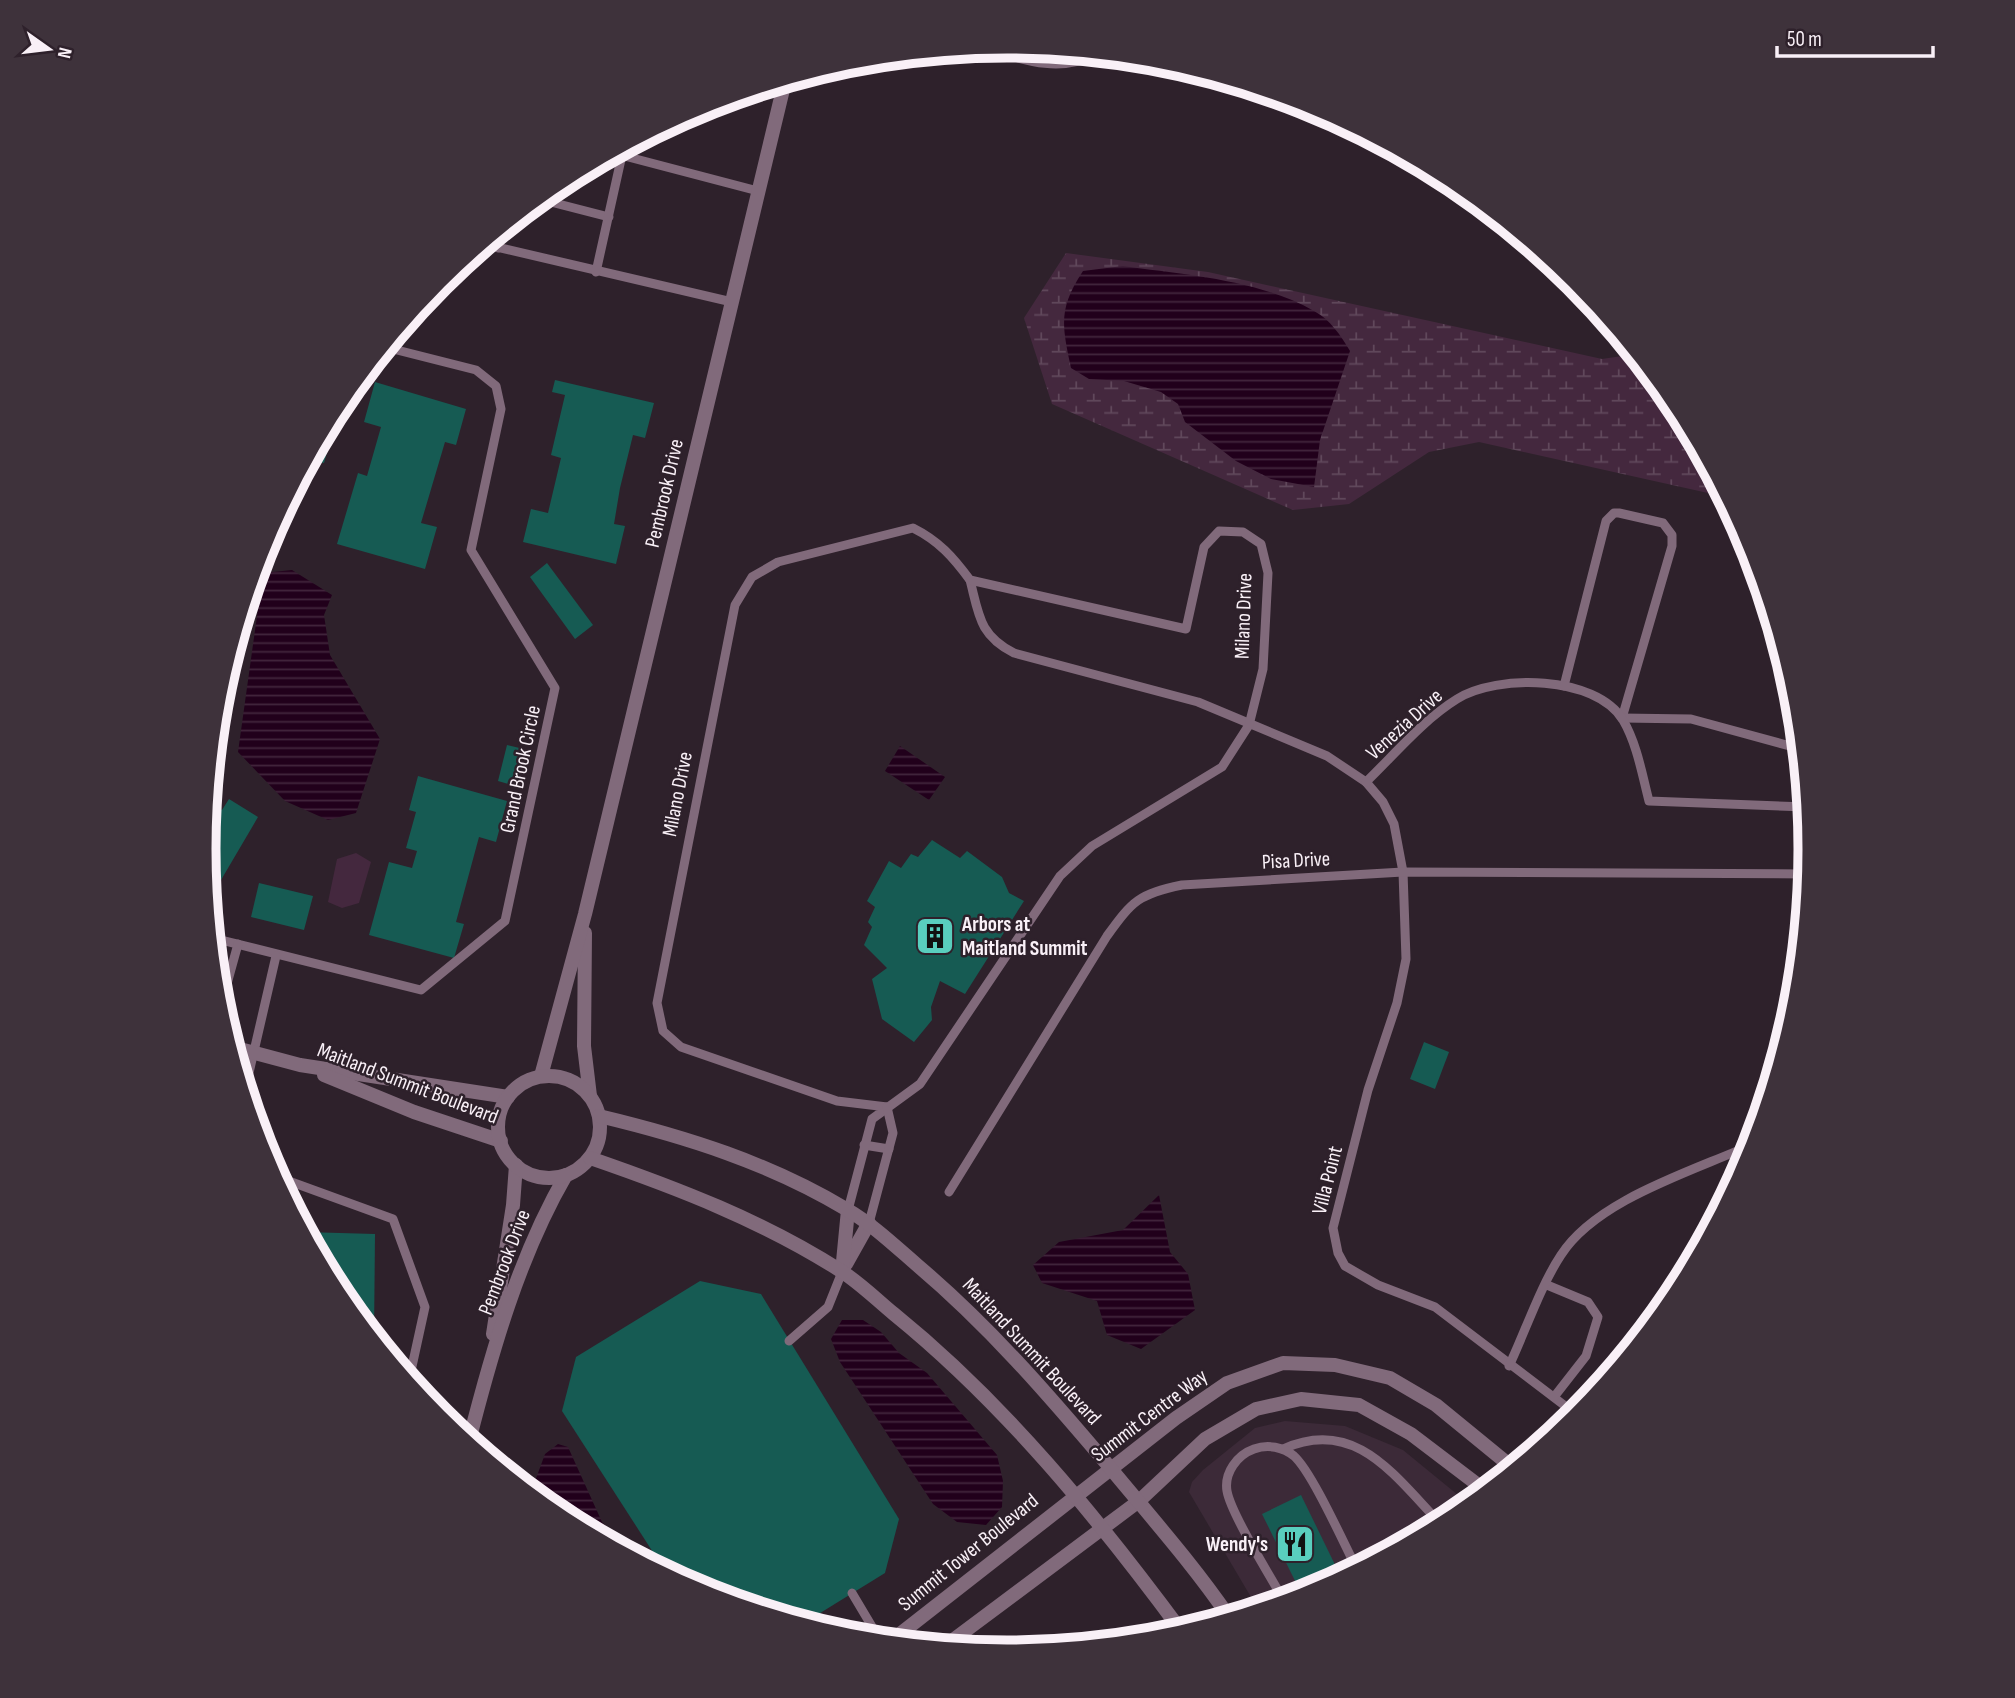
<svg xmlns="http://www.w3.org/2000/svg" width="2015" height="1698" viewBox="0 0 2015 1698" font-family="'Sofia Sans Condensed',sans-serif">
  <defs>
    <pattern id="wetland-marsh" width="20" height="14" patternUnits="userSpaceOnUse" patternTransform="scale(1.75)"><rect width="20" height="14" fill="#44283e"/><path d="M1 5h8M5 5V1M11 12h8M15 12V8" fill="none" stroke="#60485b"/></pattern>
    <pattern id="water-rules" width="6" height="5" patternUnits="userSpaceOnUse" patternTransform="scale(1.75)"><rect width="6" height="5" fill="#21001b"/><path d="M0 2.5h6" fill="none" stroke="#42263d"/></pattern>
  </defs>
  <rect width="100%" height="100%" fill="#2e212b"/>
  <polygon fill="#3c2a38" points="1285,1421 1345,1426 1403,1450 1469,1504 1454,1517 1315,1591 1258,1609 1189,1492 1192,1482 1203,1470 1255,1428"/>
  <polygon fill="#44283e" points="356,853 371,862 359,903 342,908 328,902 337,859"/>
  <polygon fill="url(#wetland-marsh)" points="1066,253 1208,272 1602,359 1636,354 1676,403 1726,497 1479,442 1429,452 1349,504 1293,510 1052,404 1024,318"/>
  <g fill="url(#water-rules)">
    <path d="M1123,266C1185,275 1257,279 1314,311C1330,319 1341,336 1350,351L1320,440L1314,487L1271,479L1236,461L1185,422L1178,404L1161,392L1124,381L1089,379L1071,368C1062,325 1058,309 1083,271Z"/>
    <polygon points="292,570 332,595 324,615 330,655 380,739 356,813 328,820 285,801 238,752 263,573"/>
    <polygon points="900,746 945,777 929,800 885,771"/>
    <polygon points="1159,1195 1170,1252 1188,1274 1195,1310 1141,1349 1107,1335 1097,1301 1042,1283 1033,1265 1059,1242 1123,1230"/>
    <polygon points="842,1320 863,1320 881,1332 899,1353 927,1373 997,1455 1003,1481 1002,1507 986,1525 957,1522 933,1504 840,1362 831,1339"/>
    <polygon points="558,1444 568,1447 602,1522 634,1556 561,1517 531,1492 545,1454"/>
  </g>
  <g fill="#165b53">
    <polygon points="555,380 654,403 645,438 633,435 620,488 614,524 625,526 616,564 523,542 531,509 548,513 561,458 551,455 565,395 552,392"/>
    <polygon points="375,382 466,409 456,445 445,442 421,523 437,527 425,569 337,544 358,473 367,476 381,427 364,422"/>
    <polygon points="341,403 324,463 309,459 339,403"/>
    <polygon points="547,563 593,625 575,639 530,577"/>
    <polygon points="507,745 528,750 519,787 498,781"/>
    <polygon points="418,776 507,801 496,842 479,837 456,922 464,924 454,958 369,935 389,862 412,868 417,851 406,848 416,812 409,810"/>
    <polygon points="229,799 258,817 211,897 204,849 209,802 222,810"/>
    <polygon points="932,840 960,858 967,851 1002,877 1009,893 1024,901 965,994 940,981 931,1007 932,1020 914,1042 882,1019 872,979 887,968 864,945 872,927 868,922 875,907 867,901 889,861 901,868 911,854 918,857"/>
    <polygon points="259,883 313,896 304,930 251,917"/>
    <polygon points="1424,1042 1449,1052 1435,1089 1410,1079"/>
    <polygon points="305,1232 375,1234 374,1337 339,1295"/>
    <polygon points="700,1281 761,1294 899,1519 885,1573 804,1623 700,1591 667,1574 562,1411 576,1357"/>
    <polygon points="1301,1495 1341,1577 1302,1595 1262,1514"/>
  </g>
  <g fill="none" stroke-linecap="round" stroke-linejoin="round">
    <g stroke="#816a7b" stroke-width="9">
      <polyline points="613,153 758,191"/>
      <polyline points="539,199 609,217"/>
      <polyline points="484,244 732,302"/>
      <polyline points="498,248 503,229"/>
      <polyline points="596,272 622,155"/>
      <path d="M970,580C979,615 979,635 1014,653L1198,702L1327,756L1366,782L1383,802L1394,824L1403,872L1406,959L1397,1003L1368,1090L1333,1228L1338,1253L1345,1266L1378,1285L1435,1307L1577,1415"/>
      <polyline points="1564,686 1606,521 1614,513 1619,513 1663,523 1672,535 1672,546 1622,718"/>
      <polyline points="1622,718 1691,719 1801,749"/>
      <path d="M1366,782C1395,754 1423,720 1457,699C1497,674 1595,675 1623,720C1637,744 1642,774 1649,801L1807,807"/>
      <polyline points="213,938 421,990 505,921 555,688 471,550 501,409 496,386 476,370 385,347"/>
      <polyline points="220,1009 238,944"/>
      <polyline points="245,1090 276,956"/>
      <polyline points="864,1145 889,1149"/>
      <polyline points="275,1176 393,1219 425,1307 409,1380"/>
      <path d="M949,1192L1107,936C1133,900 1139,894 1182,885L1403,872L1809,874"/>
      <path d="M848,1210L872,1119L920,1084L1060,876L1092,846L1222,767L1249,725L1263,669L1268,573L1261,544L1243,532L1219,531L1204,547L1186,629L970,580C953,557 939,541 913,528L778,562L752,577L735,605L657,1003L663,1031L681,1047L837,1101L887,1107"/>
      <polyline points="869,1223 893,1133 887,1107"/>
      <polyline points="1547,1285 1588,1302 1598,1317 1586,1356 1554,1397"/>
      <polyline points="789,1341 828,1307 842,1272"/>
      <path d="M1509,1366C1525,1332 1541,1285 1561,1255C1597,1199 1694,1171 1753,1144"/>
      <path d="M1283,1449C1356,1416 1395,1477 1441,1524"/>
      <polyline points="852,1593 880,1640"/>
      <path d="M1284,1601C1271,1577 1231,1514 1227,1491C1224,1473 1237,1455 1254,1449C1268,1444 1283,1447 1294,1456C1312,1472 1344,1544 1357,1569"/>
    </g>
    <g stroke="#816a7b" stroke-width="14">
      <path d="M988,47C1023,57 1057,70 1091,54"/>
      <polyline points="232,1047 300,1065 508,1097"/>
      <polyline points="324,1075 414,1112 501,1141"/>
      <polyline points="846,1264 869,1223"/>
      <polyline points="842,1272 848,1210"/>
      <polyline points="493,1334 513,1205 516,1165"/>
      <path d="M469,1441C492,1351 519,1256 566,1175"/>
      <polyline points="891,1641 1176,1418 1227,1383 1283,1363 1335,1365 1390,1378 1436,1405 1513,1468"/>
      <polyline points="945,1646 1139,1501 1205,1439 1256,1409 1301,1399 1359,1405 1411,1434 1486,1491"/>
    </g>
    <g stroke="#816a7b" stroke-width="14">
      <polyline points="585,933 584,1046 590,1096"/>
      <polyline points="541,1076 585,914 785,81"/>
      <circle cx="549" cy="1127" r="51"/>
      <path d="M599,1116C687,1137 769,1163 846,1209C872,1224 894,1245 917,1265C989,1326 1046,1392 1107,1464C1149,1515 1192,1563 1229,1617"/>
      <path d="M590,1158C677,1188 763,1221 841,1271C860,1283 877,1300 894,1314C1005,1404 1097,1517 1182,1632"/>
    </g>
  </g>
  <defs>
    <g id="building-square" transform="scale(2.0125)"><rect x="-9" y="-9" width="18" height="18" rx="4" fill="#59cebe" stroke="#2e212b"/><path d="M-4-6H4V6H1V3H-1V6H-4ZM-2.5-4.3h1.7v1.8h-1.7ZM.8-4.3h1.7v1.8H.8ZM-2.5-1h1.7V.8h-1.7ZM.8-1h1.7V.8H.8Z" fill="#111"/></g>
    <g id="restaurant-square" transform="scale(2.0125)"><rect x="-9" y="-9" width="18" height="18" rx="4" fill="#59cebe" stroke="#2e212b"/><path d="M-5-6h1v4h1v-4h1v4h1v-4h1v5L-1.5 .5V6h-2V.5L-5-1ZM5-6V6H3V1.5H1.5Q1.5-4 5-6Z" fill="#111"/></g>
  </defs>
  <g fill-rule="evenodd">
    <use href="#building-square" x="935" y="936"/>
    <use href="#restaurant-square" x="1295" y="1544"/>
  </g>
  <g text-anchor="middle" stroke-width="5" stroke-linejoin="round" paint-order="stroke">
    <g font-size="21" fill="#f9f0f7" stroke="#2e212b">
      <text transform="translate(664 493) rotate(-77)" y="7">Pembrook Drive</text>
      <text transform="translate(1243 616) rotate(-88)" y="7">Milano Drive</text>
      <text transform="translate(1404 724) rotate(-42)" y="7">Venezia Drive</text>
      <text transform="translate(520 769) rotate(-78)" y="7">Grand Brook Circle</text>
      <text transform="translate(677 794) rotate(-79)" y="7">Milano Drive</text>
      <text transform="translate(1296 860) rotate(-3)" y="7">Pisa Drive</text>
      <text transform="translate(408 1083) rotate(21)" y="7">Maitland Summit Boulevard</text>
      <text transform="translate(1327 1180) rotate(-76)" y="7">Villa Point</text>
      <text transform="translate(504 1262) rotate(-69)" y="7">Pembrook Drive</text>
      <text transform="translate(1032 1351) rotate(47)" y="7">Maitland Summit Boulevard</text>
      <text transform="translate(1149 1415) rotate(-37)" y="7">Summit Centre Way</text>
      <text transform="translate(968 1552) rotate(-39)" y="7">Summit Tower Boulevard</text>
    </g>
    <g font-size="21" font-weight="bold" fill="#f9f0f7" stroke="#2e212b" text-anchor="start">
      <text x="962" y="931">Arbors at<tspan x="962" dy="24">Maitland Summit</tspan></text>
      <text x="1268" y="1551" text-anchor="end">Wendy's</text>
    </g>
  </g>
  <path d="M0 0H2015V1698H0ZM216 849a791 791 0 1 1 1582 0a791 791 0 1 1-1582 0Z" fill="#3e323b" fill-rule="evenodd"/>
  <path fill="none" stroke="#f9f0f7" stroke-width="9" d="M216 849a791 791 0 1 1 1582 0a791 791 0 1 1-1582 0Z"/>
  <g transform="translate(49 49) rotate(104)" stroke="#2e212b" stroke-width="5" paint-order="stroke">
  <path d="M0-5L12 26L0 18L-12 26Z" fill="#f9f0f7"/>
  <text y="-10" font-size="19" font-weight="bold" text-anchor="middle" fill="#f9f0f7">N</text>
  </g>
  <path d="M1777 46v10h156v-10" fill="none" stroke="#f9f0f7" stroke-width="3.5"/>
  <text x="1787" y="46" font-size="21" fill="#f9f0f7" stroke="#2e212b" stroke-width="5" paint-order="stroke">50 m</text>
</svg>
